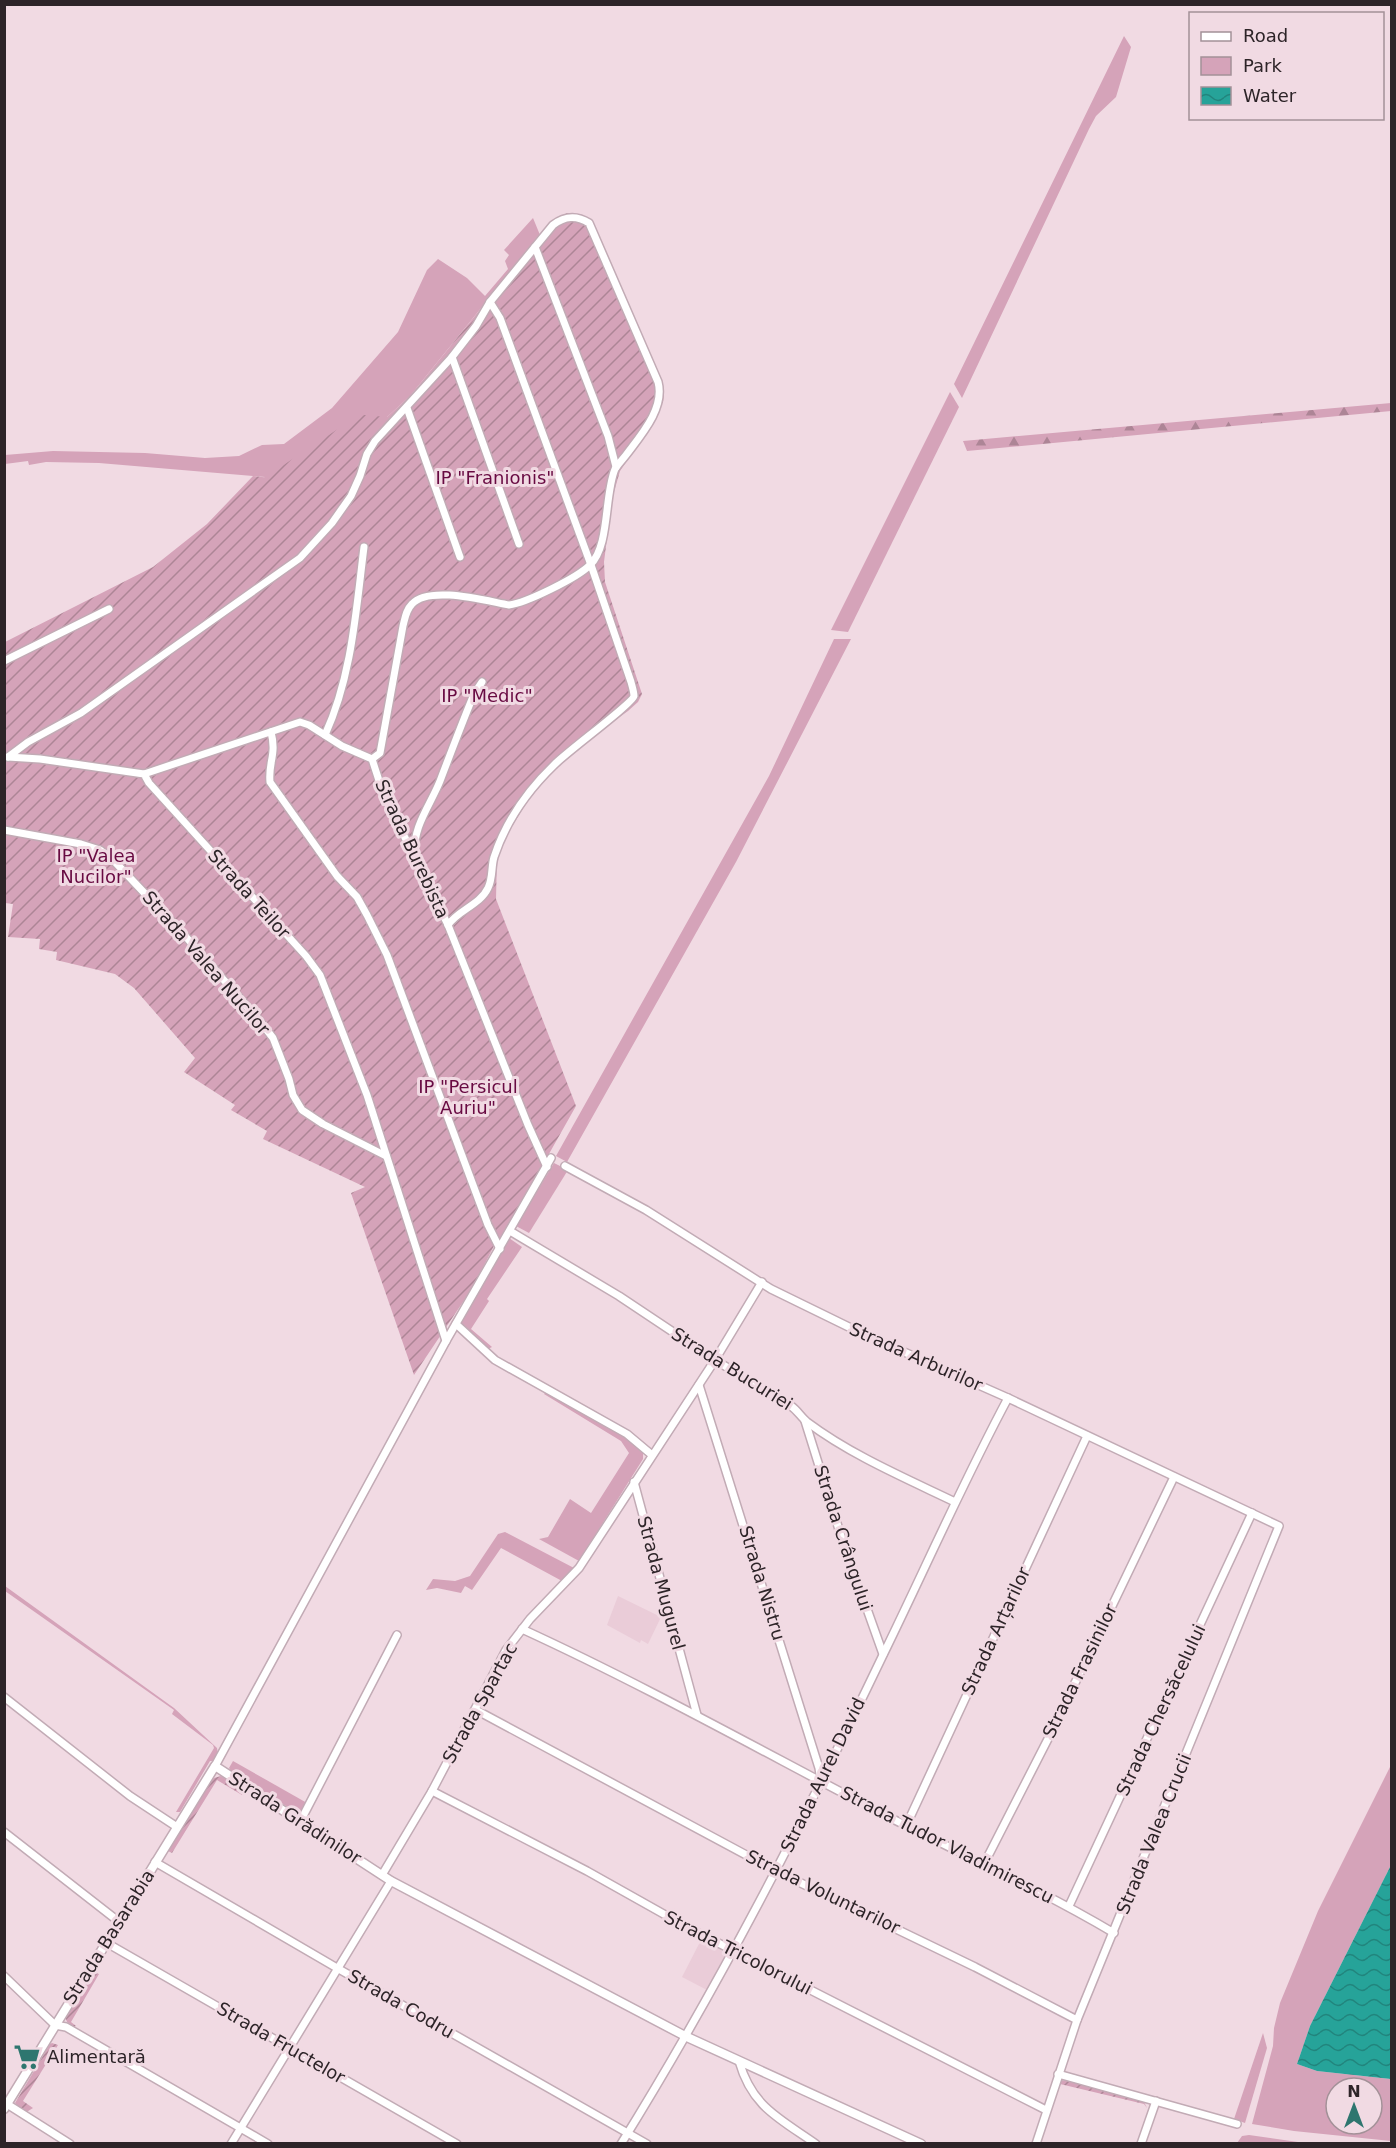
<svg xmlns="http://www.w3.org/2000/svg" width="1396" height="2148" viewBox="0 0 1396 2148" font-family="'DejaVu Sans',sans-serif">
  <defs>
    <pattern id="forest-firs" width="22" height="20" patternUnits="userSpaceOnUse" patternTransform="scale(1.5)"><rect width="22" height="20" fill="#d5a3b9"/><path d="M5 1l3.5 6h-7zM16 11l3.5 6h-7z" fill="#ad8596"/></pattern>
    <pattern id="garden-furrows" width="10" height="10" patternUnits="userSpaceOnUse" patternTransform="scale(1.5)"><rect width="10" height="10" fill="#d5a3b9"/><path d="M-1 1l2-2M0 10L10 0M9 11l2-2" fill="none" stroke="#ad8596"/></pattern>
    <pattern id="water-waves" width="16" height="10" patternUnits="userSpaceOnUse" patternTransform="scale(1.5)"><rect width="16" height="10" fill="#26a399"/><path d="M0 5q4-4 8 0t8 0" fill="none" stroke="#21857d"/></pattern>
  </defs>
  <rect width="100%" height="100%" fill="#f1dae3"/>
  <g fill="#eaccd8">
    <polygon points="618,1596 661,1617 648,1644 641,1640 640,1643 607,1625"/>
    <polygon points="701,1940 726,1953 707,1990 682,1977"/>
  </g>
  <g fill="#d5a3b9" fill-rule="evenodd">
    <polygon points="1124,36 1131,47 1116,97 1096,116 1089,129 962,398 954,384"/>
    <polygon points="533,218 540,235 410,396 387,417 153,573 265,477 99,463 46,462 29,465 28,461 5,464 5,455 53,451 145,453 205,458 239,456 262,445 284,444 332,408 398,332 427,270 438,259 467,278 485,296 508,269 505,261 509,255 504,250"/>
    <polygon points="950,392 959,407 848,632 831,630"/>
    <polygon points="834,639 851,639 736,862 567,1162 556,1156 769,776"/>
    <polygon points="554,1163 568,1170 529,1233 516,1226"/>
    <polygon points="509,1238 522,1247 487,1299 489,1301 471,1329 492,1347 488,1349 461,1323"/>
    <polygon points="546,1392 625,1437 643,1453 643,1459 579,1561 539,1539 548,1537 570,1499 591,1513 629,1453 621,1441 544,1394"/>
    <polygon points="505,1532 574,1568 562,1581 501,1548 472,1590 465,1586 461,1593 437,1588 426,1590 433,1579 455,1581 470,1576 498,1534"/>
    <polygon points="5,1586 174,1708 217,1748 218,1754 213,1761 210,1761 180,1812 176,1812 214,1748 213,1745 172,1714 174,1710 5,1591"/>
    <polygon points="233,1761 307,1803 302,1812 297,1813 231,1771 229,1768"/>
    <path d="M1391,1765V1865L1310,2026L1297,2064L1317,2071L1391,2079V2141L1294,2131L1252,2124L1273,2046L1274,2028L1280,2003L1318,1911ZM1336,2088H1372V2124H1336Z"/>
    <polygon points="1263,2033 1267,2048 1245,2123 1234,2119"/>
    <polygon points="1249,2135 1298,2142 1330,2143 1237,2143 1242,2136"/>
  </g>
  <polygon fill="url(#forest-firs)" points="1391,403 1391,411 967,451 963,441"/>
  <g fill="url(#garden-furrows)">
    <polygon points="567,213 580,214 591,220 664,395 663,402 646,433 620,471 612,499 604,562 605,582 642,694 638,702 628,711 581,744 538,784 506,836 497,858 496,899 576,1106 501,1239 497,1240 473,1287 414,1375 351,1193 365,1187 263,1139 267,1131 231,1110 235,1105 184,1072 195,1058 134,988 115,974 56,960 57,952 39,949 40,939 8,937 13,904 5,903 5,642 153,567 207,524 253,476 270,478 282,466 353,419 364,415 387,417 410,396 551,222"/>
    <polygon points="221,1776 244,1791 242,1795 217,1780 172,1853 168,1851 206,1787 214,1778"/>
    <polygon points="93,1972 99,1974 71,2022 76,2026 74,2027 67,2022 65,2017"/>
    <polygon points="52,2043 58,2045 23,2101 33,2108 25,2113 15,2103 50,2044"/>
    <polygon points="1061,2080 1089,2085 1143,2100 1147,2108 1144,2104 1060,2084"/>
  </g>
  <polygon fill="url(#water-waves)" points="1391,1865 1391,2079 1317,2071 1297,2064 1310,2026"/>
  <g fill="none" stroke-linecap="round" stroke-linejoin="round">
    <g stroke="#c2abb5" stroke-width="10">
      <g id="minor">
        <polyline points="535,247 608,436 616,467"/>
        <polyline points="452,357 519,544"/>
        <polyline points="407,408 460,557"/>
        <polyline points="4,661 109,609"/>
        <path d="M271,732C277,755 268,762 270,782L337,876L357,897L367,915L387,955L488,1225L500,1249"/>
        <path d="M325,735C352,676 356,610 364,547"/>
        <path d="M8,757L28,742L81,713L300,558L332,523L351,496L360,476L367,454L375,441L452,357L476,326L490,302L553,225C565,216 576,215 589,223L658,382C665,408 641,435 626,455C623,459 618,464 615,469C604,495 610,546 590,565C577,578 526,603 509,605C486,601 429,585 412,604C406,610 405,618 403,626L380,753L372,759"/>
        <polyline points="8,757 40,759 144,774 149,783 306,956 320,975 367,1095 446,1341"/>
        <polyline points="144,774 300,722 309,725 342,746 372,759 383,793 448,925 528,1125 547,1167"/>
        <polyline points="4,830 81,844 100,850 115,862 186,937 259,1020 273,1038 289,1079 293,1095 302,1110 323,1124 386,1156"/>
        <path d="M415,855C412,827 430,806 440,781C451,752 462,723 474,694L482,682"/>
        <path d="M448,925C458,910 480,905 488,888C493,878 491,867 494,857C506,821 528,790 554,765C565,753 632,704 634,696C634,692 632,686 631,682L591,565L500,318L490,302"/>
        <polyline points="565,1166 646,1210 771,1289 859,1332 1008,1398 1279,1526 1077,2020 1036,2144"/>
        <path d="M510,1231L619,1296L715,1360L791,1406C797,1410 801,1417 807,1422C851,1455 905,1478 955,1502"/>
        <polyline points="456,1324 495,1360 627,1434 652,1455"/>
        <polyline points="699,1385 819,1768 821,1781"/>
        <polyline points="805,1421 841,1536 883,1654"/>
        <polyline points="634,1482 697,1715"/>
        <path d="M522,1629C644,1685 760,1750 879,1812C957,1852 1038,1888 1114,1933"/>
        <polyline points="4,1697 130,1796 177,1827"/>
        <polyline points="476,1710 776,1871 975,1967 1077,2020"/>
        <polyline points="215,1766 446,1341 551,1158"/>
        <polyline points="432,1791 587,1871 685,1926 1046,2110"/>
        <polyline points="300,1822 397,1635"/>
        <polyline points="906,1826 1087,1436"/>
        <polyline points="4,1832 118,1921"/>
        <polyline points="155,1862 337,1968 647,2144"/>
        <polyline points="984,1864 1050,1735 1174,1477"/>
        <polyline points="382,1875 432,1791 506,1650 530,1619 579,1568 715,1360 762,1282"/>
        <polyline points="1069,1906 1252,1513"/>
        <polyline points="105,1942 457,2144"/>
        <polyline points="4,1976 55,2025 66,2027 268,2144"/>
        <path d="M739,2061C752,2107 779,2118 816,2144"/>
        <polyline points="1058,2074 1237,2124"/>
        <polyline points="7,2104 70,2144"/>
        <polyline points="231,2144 391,1881"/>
        <path d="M621,2144C719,1986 803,1822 883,1655C925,1569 963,1482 1008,1398"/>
        <polyline points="1141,2144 1156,2101"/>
      </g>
    </g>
    <g stroke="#c2abb5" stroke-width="11">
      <polyline id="tertiary" points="4,2109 215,1766 391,1881 687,2037 921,2144"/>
    </g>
    <use href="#minor" stroke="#fff" stroke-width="7"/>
    <use href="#tertiary" stroke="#fff" stroke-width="8"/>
  </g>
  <defs>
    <g id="supermarket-bare" transform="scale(2.07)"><path d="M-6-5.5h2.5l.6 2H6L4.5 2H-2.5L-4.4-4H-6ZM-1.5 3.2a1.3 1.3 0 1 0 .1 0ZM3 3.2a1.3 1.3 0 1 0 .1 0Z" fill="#2e766f" stroke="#f1dae3" stroke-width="2.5" paint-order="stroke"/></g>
  </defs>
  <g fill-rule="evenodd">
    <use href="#supermarket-bare" x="27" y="2057"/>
  </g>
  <g text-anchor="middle" stroke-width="6" stroke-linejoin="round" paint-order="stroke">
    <g font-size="18" fill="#680a42" stroke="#f1dae3">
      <text x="495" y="484">IP "Franionis"</text>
      <text x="487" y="702">IP "Medic"</text>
      <text x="96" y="862">IP "Valea<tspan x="96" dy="21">Nucilor"</tspan></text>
      <text x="468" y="1093">IP "Persicul<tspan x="468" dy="21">Auriu"</tspan></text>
    </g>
    <g font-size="18" fill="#2d2428" stroke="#f1dae3">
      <text transform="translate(412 849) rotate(65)" y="6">Strada Burebista</text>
      <text transform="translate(249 894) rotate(48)" y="6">Strada Teilor</text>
      <text transform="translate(206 963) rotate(49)" y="6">Strada Valea Nucilor</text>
      <text transform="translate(916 1357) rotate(24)" y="6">Strada Arburilor</text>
      <text transform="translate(732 1369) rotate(32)" y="6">Strada Bucuriei</text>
      <text transform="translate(843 1538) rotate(72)" y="6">Strada Crângului</text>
      <text transform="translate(661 1583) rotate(75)" y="6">Strada Mugurel</text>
      <text transform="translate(762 1583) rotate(73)" y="6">Strada Nistru</text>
      <text transform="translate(996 1631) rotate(-65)" y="6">Strada Arțarilor</text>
      <text transform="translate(1080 1671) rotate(-64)" y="6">Strada Frasinilor</text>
      <text transform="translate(480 1703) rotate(-61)" y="6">Strada Spartac</text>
      <text transform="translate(1161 1710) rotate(-65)" y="6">Strada Chersăcelului</text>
      <text transform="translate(823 1775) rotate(-64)" y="6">Strada Aurel David</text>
      <text transform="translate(295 1818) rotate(33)" y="6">Strada Grădinilor</text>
      <text transform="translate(1154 1834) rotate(-68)" y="6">Strada Valea Crucii</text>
      <text transform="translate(947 1845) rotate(27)" y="6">Strada Tudor Vladimirescu</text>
      <text transform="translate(823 1892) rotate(26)" y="6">Strada Voluntarilor</text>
      <text transform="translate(109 1937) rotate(-58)" y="6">Strada Basarabia</text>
      <text transform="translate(738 1953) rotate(27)" y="6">Strada Tricolorului</text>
      <text transform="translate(401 2004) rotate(30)" y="6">Strada Codru</text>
      <text transform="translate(281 2043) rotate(30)" y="6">Strada Fructelor</text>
    </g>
    <g font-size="18" fill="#2d2428" stroke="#f1dae3" text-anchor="start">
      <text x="47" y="2063">Alimentară</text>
    </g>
  </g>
  <rect width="1396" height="2148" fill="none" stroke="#2d2428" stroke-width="12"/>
  <rect x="1189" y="12" width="195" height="108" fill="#f1dae3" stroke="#a39198" stroke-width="1.5"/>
  <rect x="1201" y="32" width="30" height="9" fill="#ffffff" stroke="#a39198" stroke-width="1.5"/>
  <text x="1243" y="42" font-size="18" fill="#2d2428">Road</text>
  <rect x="1201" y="57" width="30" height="18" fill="#d5a3b9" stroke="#a39198" stroke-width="1.5"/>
  <text x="1243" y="72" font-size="18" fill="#2d2428">Park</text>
  <rect x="1201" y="87" width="30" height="18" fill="url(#water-waves)" stroke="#a39198" stroke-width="1.5"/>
  <text x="1243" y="102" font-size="18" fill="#2d2428">Water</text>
  <g transform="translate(1354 2106)"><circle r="28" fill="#f1dae3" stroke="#a39198" stroke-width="1.5"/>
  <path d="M0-4.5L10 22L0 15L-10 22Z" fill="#2e766f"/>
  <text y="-9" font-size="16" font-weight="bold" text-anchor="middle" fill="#2d2428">N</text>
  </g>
</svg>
